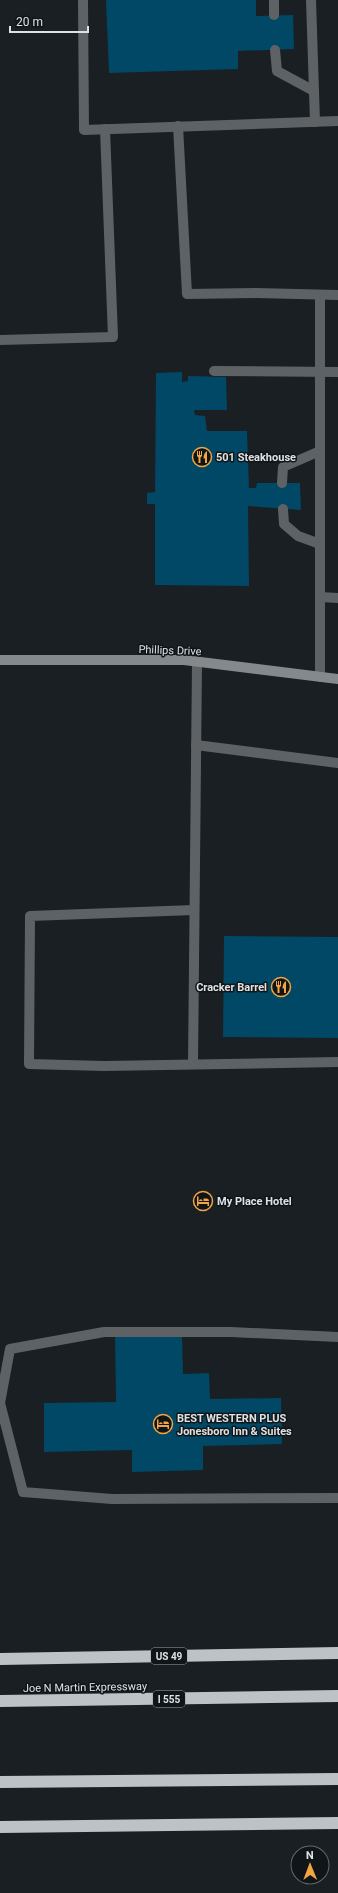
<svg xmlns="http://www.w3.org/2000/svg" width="338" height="1893" viewBox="0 0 338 1893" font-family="Roboto,sans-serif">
  <rect width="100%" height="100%" fill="#191f22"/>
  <g fill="#004865">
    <polygon points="106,0 256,0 256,16 293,15 294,49 238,51 238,69 109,73"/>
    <polygon points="182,372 182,382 188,381 188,376 226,377 227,410 194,410 195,415 205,416 207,431 247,431 249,488 256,488 257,483 300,483 301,510 248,506 249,586 155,585 155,504 147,504 147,493 155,492 156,373"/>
    <polygon points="224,936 338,937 338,1038 223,1037"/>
    <polygon points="182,1335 183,1374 209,1373 210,1399 281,1398 282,1444 203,1446 203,1470 132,1472 132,1450 44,1452 44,1403 116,1402 115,1336"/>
  </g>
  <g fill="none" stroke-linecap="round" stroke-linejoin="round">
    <g stroke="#5f6264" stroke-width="10">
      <polyline points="83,0 84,130 338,121"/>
      <polyline points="274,0 274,15"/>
      <polyline points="311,0 315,122"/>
      <polyline points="275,50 277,71 314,91"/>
      <polyline points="178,126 187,294 256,293 338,295"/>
      <polyline points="320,295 320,677"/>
      <polyline points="0,340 113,337 105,129"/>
      <polyline points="214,371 338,372"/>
      <polyline points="282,483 283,467 320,451"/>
      <polyline points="283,509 284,524 298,536 320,544"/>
      <polyline points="320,597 338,598"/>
      <polyline points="196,745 338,763"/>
      <polyline points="194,910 30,916 29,1064 104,1066 338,1062"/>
      <polyline points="193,1064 197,662"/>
      <polyline points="0,1403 23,1492 112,1499 338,1498"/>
      <polyline points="0,1403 10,1349 104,1332 231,1332 338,1337"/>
    </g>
    <polyline stroke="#85898c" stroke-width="10" points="0,660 184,660 338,679"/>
    <g stroke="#bcc3c7" stroke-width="12">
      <polyline points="0,1659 338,1653"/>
      <polyline points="0,1701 338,1696"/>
      <polyline points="0,1782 338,1779"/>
      <polyline points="0,1827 338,1823"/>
    </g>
  </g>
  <defs>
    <g id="restaurant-ring" transform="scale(1)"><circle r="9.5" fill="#101518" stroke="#f2a542" stroke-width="1.5"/><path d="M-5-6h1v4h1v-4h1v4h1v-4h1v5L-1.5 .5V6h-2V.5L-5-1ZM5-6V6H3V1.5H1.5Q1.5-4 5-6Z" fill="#f2a542"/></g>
    <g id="hotel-ring" transform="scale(1)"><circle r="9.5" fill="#101518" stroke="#f2a542" stroke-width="1.5"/><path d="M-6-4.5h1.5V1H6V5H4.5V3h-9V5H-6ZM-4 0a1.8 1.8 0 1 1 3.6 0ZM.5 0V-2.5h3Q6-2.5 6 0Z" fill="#f2a542"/></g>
  </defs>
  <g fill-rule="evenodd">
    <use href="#restaurant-ring" x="202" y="457"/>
    <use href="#restaurant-ring" x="281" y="987"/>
    <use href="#hotel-ring" x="203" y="1201"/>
    <use href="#hotel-ring" x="163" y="1424"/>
  </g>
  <g text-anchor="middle" stroke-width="3" stroke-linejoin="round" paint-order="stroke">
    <g fill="#101518" stroke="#a0a4a7" stroke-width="1">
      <rect x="151" y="1648" width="36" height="16" rx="3"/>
      <rect x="153" y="1691" width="32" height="16" rx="3"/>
    </g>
    <g font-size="10" font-weight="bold" fill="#dee2e4">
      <text x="169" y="1660">US 49</text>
      <text x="169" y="1703">I 555</text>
    </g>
    <g font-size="11" font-weight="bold" fill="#dee2e4" stroke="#101518" text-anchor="start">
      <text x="216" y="461">501 Steakhouse</text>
      <text x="267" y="991" text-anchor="end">Cracker Barrel</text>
      <text x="217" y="1205">My Place Hotel</text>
      <text x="177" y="1422">BEST WESTERN PLUS<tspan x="177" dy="13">Jonesboro Inn &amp; Suites</tspan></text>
    </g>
    <g font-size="11" fill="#dee2e4" stroke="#101518">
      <text transform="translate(170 650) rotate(2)" y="4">Phillips Drive</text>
      <text transform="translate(85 1687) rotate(-1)" y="4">Joe N Martin Expressway</text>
    </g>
  </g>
  <g transform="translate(310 1865) rotate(359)"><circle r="19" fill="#101518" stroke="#62676a"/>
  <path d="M0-3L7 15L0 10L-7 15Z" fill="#f2a542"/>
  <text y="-6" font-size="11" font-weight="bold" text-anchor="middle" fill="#dee2e4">N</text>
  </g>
  <path d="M10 26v6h78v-6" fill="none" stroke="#dee2e4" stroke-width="2"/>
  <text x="16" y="26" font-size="12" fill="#dee2e4" stroke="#101518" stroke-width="3" paint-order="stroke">20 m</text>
</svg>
